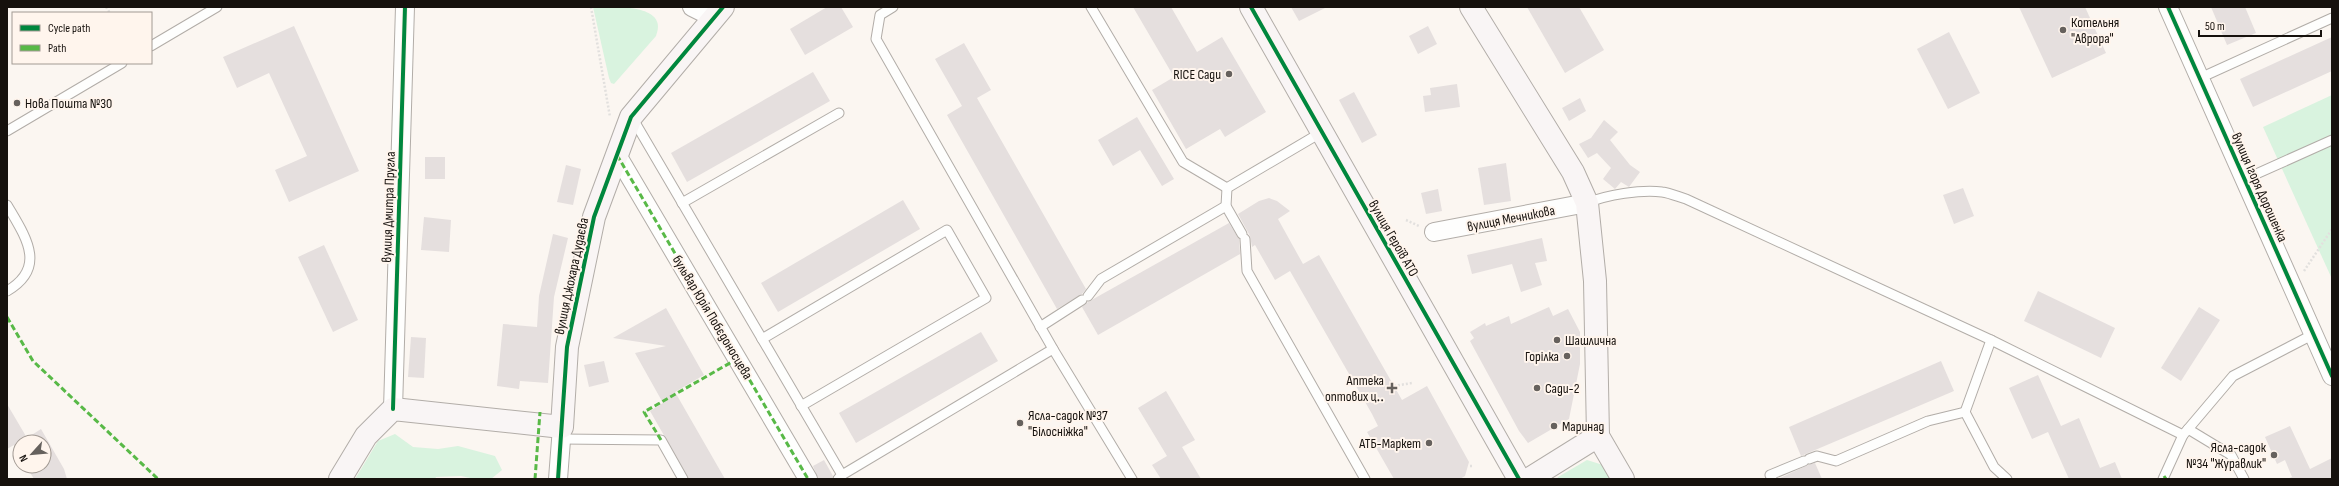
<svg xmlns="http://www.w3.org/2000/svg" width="2339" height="486" viewBox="0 0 2339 486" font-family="'Sofia Sans Condensed',sans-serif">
  <rect width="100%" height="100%" fill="#fbf6f1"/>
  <g fill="#d9f3df">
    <path d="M593,7C611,7 670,3 656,36L614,84L611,83L609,78Z"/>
    <polygon points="2332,95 2332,279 2263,127"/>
    <polygon points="395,434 413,447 438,449 458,446 495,456 502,470 491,479 475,479 461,476 436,477 435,479 355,479 378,441"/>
    <polygon points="1587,460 1603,465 1611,479 1557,479 1558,477"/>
  </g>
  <g fill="#e5dfde">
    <polygon points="827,7 841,7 853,27 805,55 790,29"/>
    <polygon points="1133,7 1171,7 1197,52 1222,37 1266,112 1225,137 1220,129 1186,149 1152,90 1174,77"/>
    <polygon points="1291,7 1327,7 1299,21"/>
    <polygon points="1527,7 1579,7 1604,50 1565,73"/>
    <polygon points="2019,7 2085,7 2106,53 2052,78"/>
    <polygon points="2211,7 2245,7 2256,33 2227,45"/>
    <polygon points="294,26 359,171 289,202 275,170 307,156 269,73 237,88 223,57"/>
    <polygon points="1428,26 1437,44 1418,54 1409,36"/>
    <polygon points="1949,32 1980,93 1948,109 1917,49"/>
    <polygon points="2332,37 2332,71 2253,107 2240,79"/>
    <polygon points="964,43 991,90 977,98 1086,289 1082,294 1057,309 947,115 962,106 935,59"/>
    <polygon points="813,72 830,101 687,182 671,153"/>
    <polygon points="1457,84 1460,107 1425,112 1423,96 1431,95 1430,88"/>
    <polygon points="1354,92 1377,135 1362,143 1339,100"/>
    <polygon points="1580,98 1586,111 1569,121 1562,108"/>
    <polygon points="1137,117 1174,179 1162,186 1140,150 1113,166 1098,140"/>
    <polygon points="1604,120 1618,132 1610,140 1630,165 1640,172 1629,187 1621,182 1615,189 1603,179 1611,168 1597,153 1588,158 1579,144 1591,138"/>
    <rect x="425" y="157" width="20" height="22"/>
    <polygon points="1506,163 1511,201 1484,205 1478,168"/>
    <polygon points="566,165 581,169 573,205 557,202"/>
    <polygon points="1963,188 1974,216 1954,224 1943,195"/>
    <polygon points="1438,189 1442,211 1426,214 1421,193"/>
    <polygon points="1269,198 1277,201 1290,211 1278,219 1303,264 1319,255 1402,400 1427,386 1469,462 1465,476 1460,479 1394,479 1367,432 1378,426 1372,414 1290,271 1275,280 1255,245 1252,247 1250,236 1238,214 1259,201"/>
    <polygon points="903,200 920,229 778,312 761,283"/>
    <polygon points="424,217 451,220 449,252 421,250"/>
    <polygon points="1229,223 1239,239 1240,254 1098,335 1082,307 1088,302"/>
    <polygon points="553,234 568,238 554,297 548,383 520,381 519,389 497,386 503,324 537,327 539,296"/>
    <polygon points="1542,238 1547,261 1535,263 1542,285 1521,292 1512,264 1472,274 1467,255"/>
    <polygon points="324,245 358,320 333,332 298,257"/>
    <polygon points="2038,291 2115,328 2101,358 2024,321"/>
    <polygon points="1549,307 1553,316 1568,309 1580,332 1580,364 1569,419 1528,443 1519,431 1470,341 1474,338 1470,332 1485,323 1486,326 1509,316 1511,324"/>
    <polygon points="2199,307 2220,320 2181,381 2161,368"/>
    <polygon points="666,308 704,375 675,392 725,479 689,479 650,411 663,403 635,353 666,346 613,338"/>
    <polygon points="981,332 998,361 856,443 839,413"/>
    <polygon points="411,337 426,338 424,378 408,377"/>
    <polygon points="604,361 609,382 589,387 584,365"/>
    <polygon points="1941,361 1954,391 1801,456 1789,427"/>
    <polygon points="2038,375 2061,426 2079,418 2100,468 2115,462 2122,479 2069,479 2048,432 2032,439 2009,388"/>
    <polygon points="1166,391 1195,440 1182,447 1201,479 1161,479 1152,465 1167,456 1138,408"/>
    <polygon points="7,404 27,438 41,429 64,469 67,479 34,479 26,466 44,466 44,442 20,442 20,455 14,445 7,449"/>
    <polygon points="2290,426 2310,469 2332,458 2332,479 2287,479 2292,477 2285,460 2277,464 2265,437"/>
    <polygon points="824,460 833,476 832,479 818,479 813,466"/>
    <polygon points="1815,463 1822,479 1778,479 1808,465"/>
  </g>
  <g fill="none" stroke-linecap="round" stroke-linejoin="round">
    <g stroke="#b2ada8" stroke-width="11">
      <g id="lane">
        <polyline points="893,7 880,15 876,39 1053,349 1132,479"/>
        <polyline points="1091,7 1183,162 1227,188"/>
        <polyline points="151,46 217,7"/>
        <polyline points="2200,78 2332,18"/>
        <polyline points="633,119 842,475"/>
        <polyline points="7,131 122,63"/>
        <polyline points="2245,179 2332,140"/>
        <polyline points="1227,188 1322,132"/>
        <polyline points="1227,188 1226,206 1242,234"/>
        <polyline points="682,203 839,113"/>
        <path d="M1587,203C1606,195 1642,189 1662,192C1670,193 1679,197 1686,199L1991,340L2183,435"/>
        <path d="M7,205C25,236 48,267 7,291"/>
        <polyline points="1245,239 1247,271 1365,479"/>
        <polyline points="1088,296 1101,279 1226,206"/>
        <polyline points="1040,327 1082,300"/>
        <polyline points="762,339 947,230 986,298 801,406"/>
        <polyline points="1991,340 1965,412 1994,467 2007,479"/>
        <polyline points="2188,429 2231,455 2244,479"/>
        <polyline points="561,439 661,440 683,479"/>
        <polyline points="1809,459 1817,456 1836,461 1928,421 1965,412"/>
        <polyline points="838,479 842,475 1053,349"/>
        <polyline points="1772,479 1770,475 1804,461"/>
        <polyline points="2163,479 2183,435 2233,376 2314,334"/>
      </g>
    </g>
    <g stroke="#b2ada8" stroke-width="20">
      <g id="street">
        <polyline points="692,7 714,18"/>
        <polyline points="2168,7 2332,376"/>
        <polyline points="617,155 808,479"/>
        <polyline points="1434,232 1587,203"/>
        <polyline points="393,409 405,7"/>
        <polyline points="558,479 562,427"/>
      </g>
    </g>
    <g stroke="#b2ada8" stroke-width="24">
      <g id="secondary">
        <polyline points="1251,7 1519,479"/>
        <polyline points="1471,7 1573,172 1587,203 1595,281 1598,436 1623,479"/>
        <polyline points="340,479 366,436 393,409 562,427 567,347 594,217 631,117 723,7"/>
        <polyline points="1529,479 1598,436"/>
      </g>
    </g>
    <g stroke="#e2e0de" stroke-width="2.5" stroke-dasharray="2 2" stroke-linecap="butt">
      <polyline points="106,7 110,13"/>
      <polyline points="591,7 610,117"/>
      <polyline points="1406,220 1419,226"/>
      <polyline points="2304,271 2332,229"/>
      <polyline points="1394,386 1412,383"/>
      <polyline points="1470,466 1474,466"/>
      <polyline points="1476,478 1476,479"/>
    </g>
    <use href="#lane" stroke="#fefefd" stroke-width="9"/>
    <use href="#street" stroke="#fefefd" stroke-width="18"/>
    <use href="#secondary" stroke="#f9f5f5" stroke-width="22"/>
    <g stroke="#58b947" stroke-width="3" stroke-dasharray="6 3" stroke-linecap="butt">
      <polyline points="617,155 808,479"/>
      <polyline points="7,317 33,361 158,479"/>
      <polyline points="661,440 644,412 737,359"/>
      <polyline points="2164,476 2166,479"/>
      <polyline points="535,479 540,412"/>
    </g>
    <g stroke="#fff5ed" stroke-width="6">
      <g id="cycleway">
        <polyline points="1251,7 1519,479"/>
        <polyline points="2168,7 2332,376"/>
        <polyline points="393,409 405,7"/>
        <polyline points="558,479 567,347 594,217 631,117 723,7"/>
      </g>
    </g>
    <use href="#cycleway" stroke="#00873e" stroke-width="4"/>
  </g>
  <g fill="#66615d" stroke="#fff5ed" stroke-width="1.5">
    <circle cx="2063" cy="30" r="4"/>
    <circle cx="1229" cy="74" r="4"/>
    <circle cx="17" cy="103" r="4"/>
    <circle cx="1557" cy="340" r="4"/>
    <circle cx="1567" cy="356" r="4"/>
    <path d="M1390 382h4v4h4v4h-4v4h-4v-4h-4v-4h4z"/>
    <circle cx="1537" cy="388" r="4"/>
    <circle cx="1020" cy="423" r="4"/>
    <circle cx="1554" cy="426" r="4"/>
    <circle cx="1429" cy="443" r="4"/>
    <circle cx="2274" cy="455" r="4"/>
  </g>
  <g text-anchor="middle" stroke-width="4" stroke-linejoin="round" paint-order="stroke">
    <g font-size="14" fill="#16110d" stroke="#fff5ed" text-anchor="start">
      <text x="2071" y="27">Котельня<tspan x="2071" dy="16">"Аврора"</tspan></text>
      <text x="1221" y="79" text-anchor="end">RICE Сади</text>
      <text x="25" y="108">Нова Пошта №30</text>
      <text x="1565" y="345">Шашлична</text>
      <text x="1559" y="361" text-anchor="end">Горілка</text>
      <text x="1384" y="385" text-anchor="end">Аптека<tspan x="1384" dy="16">оптових ц‥</tspan></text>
      <text x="1545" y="393">Сади-2</text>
      <text x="1028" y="420">Ясла-садок №37<tspan x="1028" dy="16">"Білосніжка"</tspan></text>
      <text x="1562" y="431">Маринад</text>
      <text x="1421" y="448" text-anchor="end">АТБ-Маркет</text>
      <text x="2266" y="452" text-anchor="end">Ясла-садок<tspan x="2266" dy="16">№34 "Журавлик"</tspan></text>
    </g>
    <g font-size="14" fill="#16110d" stroke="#fff5ed">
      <text transform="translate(2260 187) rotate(66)" y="5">вулиця Ігоря Дорошенка</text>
      <text transform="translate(388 207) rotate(-88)" y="5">вулиця Дмитра Пругла</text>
      <text transform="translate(1511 218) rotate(-11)" y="5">вулиця Мечникова</text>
      <text transform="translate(1394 238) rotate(60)" y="5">вулиця Героїв АТО</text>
      <text transform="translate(571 276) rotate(-78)" y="5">вулиця Джохара Дудаєва</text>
      <text transform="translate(713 317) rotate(59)" y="5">бульвар Юрія Побєдоносцева</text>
    </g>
  </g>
  <rect width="2339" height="486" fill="none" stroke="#16110d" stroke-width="16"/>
  <rect x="12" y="12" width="140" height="52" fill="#fff5ed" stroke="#a29a93"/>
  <rect x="20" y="25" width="20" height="6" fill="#00873e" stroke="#a29a93"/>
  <text x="48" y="32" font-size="12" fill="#16110d">Cycle path</text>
  <rect x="20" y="45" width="20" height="6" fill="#58b947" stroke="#a29a93"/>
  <text x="48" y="52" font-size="12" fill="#16110d">Path</text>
  <g transform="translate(32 454) rotate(243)"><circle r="19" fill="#fff5ed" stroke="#a29a93"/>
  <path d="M0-3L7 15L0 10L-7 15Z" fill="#66615d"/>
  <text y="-6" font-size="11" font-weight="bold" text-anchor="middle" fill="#16110d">N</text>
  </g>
  <path d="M2199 30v6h122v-6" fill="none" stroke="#16110d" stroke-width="2"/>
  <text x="2205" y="30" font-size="12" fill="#16110d" stroke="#fff5ed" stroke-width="3" paint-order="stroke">50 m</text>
</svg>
